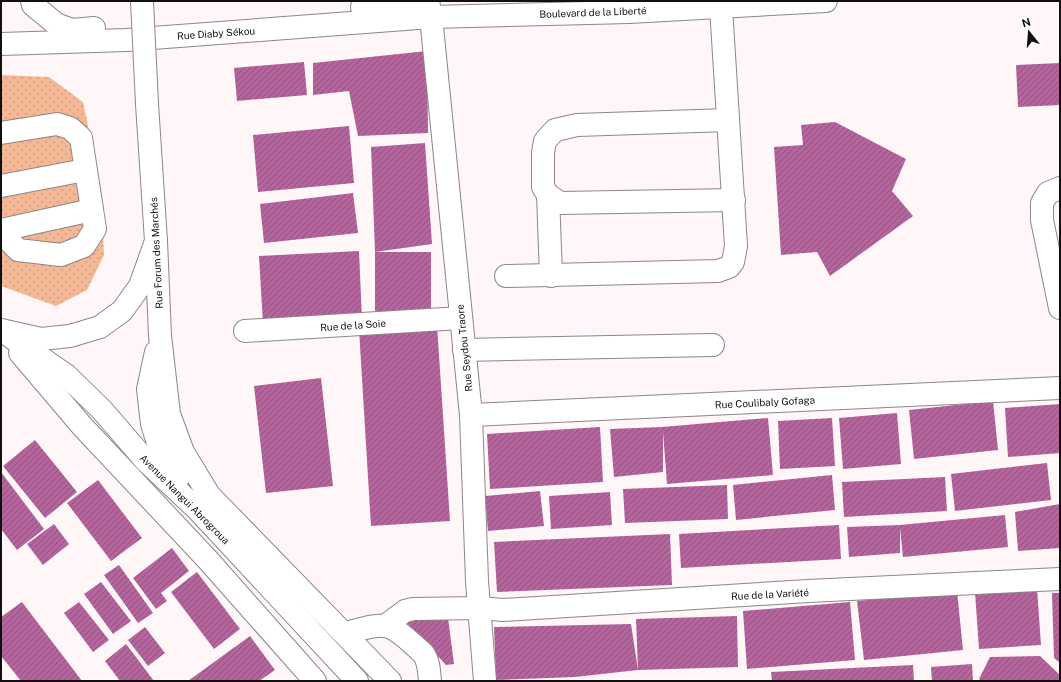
<svg xmlns="http://www.w3.org/2000/svg" width="1061" height="682" viewBox="0 0 1061 682" font-family="'Public Sans',sans-serif">
  <defs>
    <pattern id="park-dots" width="8" height="8" patternUnits="userSpaceOnUse"><rect width="8" height="8" fill="#f4b896"/><path d="M2 2h.1M6 6h.1" fill="none" stroke="#d09d80" stroke-width="1.8" stroke-linecap="round"/></pattern>
    <pattern id="building-hatch" width="6" height="6" patternUnits="userSpaceOnUse"><rect width="6" height="6" fill="#b3669b"/><path d="M-1 1l2-2M0 6l6-6M5 7l2-2" fill="none" stroke="#90527d"/></pattern>
  </defs>
  <rect width="100%" height="100%" fill="#fff6f8"/>
  <polygon fill="url(#park-dots)" points="1,75 49,77 83,102 101,188 104,255 87,290 56,306 1,286"/>
  <g fill="url(#building-hatch)">
    <polygon points="427,51 428,133 358,136 349,91 313,95 313,63"/>
    <polygon points="304,62 307,95 237,101 234,68"/>
    <polygon points="1060,63 1060,105 1018,107 1016,65"/>
    <polygon points="835,122 906,159 892,191 913,216 830,276 817,252 781,255 774,147 803,145 801,125"/>
    <polygon points="349,126 354,183 258,192 253,135"/>
    <polygon points="425,143 432,244 375,252 431,252 431,316 375,316 375,252 371,147"/>
    <polygon points="353,193 358,233 264,243 260,204"/>
    <polygon points="359,251 362,319 263,324 259,256"/>
    <polygon points="437,325 450,521 371,526 359,329"/>
    <polygon points="321,378 333,486 266,493 254,386"/>
    <polygon points="993,401 998,450 914,459 909,410"/>
    <polygon points="1060,404 1060,453 1008,457 1005,408"/>
    <polygon points="897,413 901,464 843,469 839,418"/>
    <polygon points="768,418 773,475 667,484 663,432 663,472 614,477 610,429 662,427"/>
    <polygon points="832,418 835,466 780,469 778,421"/>
    <polygon points="600,427 603,482 490,489 487,434"/>
    <polygon points="35,440 77,492 45,518 3,466"/>
    <polygon points="1047,463 1051,500 955,511 951,474"/>
    <polygon points="1,472 44,529 17,550 1,529"/>
    <polygon points="832,475 835,510 736,520 733,485"/>
    <polygon points="945,477 947,511 844,517 842,482"/>
    <polygon points="98,480 142,538 111,561 67,503"/>
    <polygon points="727,485 728,519 625,523 623,489"/>
    <polygon points="540,491 544,526 488,531 485,496"/>
    <polygon points="610,492 612,525 551,529 549,496"/>
    <polygon points="1060,504 1060,548 1018,551 1015,512"/>
    <polygon points="1005,515 1008,547 903,557 900,528 900,553 849,557 847,527 900,525"/>
    <polygon points="54,524 69,544 43,565 27,544"/>
    <polygon points="839,525 841,559 681,568 679,534"/>
    <polygon points="670,534 672,585 497,592 494,542"/>
    <polygon points="172,548 189,571 161,593 167,601 156,609 133,578"/>
    <polygon points="119,565 153,613 138,623 104,575"/>
    <polygon points="197,572 240,629 214,649 171,592"/>
    <polygon points="101,582 131,621 113,634 84,594"/>
    <polygon points="1037,588 1041,645 979,649 975,592"/>
    <polygon points="957,591 963,650 864,660 857,601"/>
    <polygon points="1052,593 1060,593 1060,663 1054,658"/>
    <polygon points="22,602 82,681 21,681 1,656 1,617"/>
    <polygon points="79,602 109,640 93,652 64,613"/>
    <polygon points="850,602 855,660 747,669 743,611"/>
    <polygon points="447,610 454,664 446,665 406,622"/>
    <polygon points="737,616 738,667 638,670 636,619"/>
    <polygon points="631,624 638,670 575,677 496,680 494,627"/>
    <polygon points="145,627 165,653 148,666 128,640"/>
    <polygon points="250,636 275,670 259,681 188,681"/>
    <polygon points="126,644 154,681 120,681 105,661"/>
    <polygon points="1040,656 1060,675 1060,681 981,681 979,679 990,657"/>
    <polygon points="972,664 973,681 932,681 931,667"/>
    <polygon points="913,665 914,681 772,681 771,672"/>
  </g>
  <g fill="none" stroke-linecap="round" stroke-linejoin="round">
    <g stroke="#8e8587" stroke-width="24">
      <g id="minor">
        <polyline points="32,1 33,5 56,24 72,30 94,28"/>
        <polyline points="428,1 431,17 471,415 477,581 485,681"/>
        <polyline points="362,7 428,1"/>
        <polyline points="1,44 126,40 431,17 629,12 826,1"/>
        <polyline points="728,120 577,125 555,130 545,141 543,153 543,187 548,195 560,203 734,200"/>
        <polyline points="1,133 57,124 70,128 81,138 95,229 84,246 61,255 18,250 1,232"/>
        <polyline points="1,186 85,170"/>
        <polyline points="1060,188 1048,193 1042,203 1042,220 1060,308"/>
        <polyline points="548,195 551,276"/>
        <polyline points="1,230 92,210"/>
        <polyline points="156,241 160,336 169,414 183,452 209,495 390,681"/>
        <polyline points="506,276 718,271 729,267 733,262 736,246 721,7"/>
        <polyline points="1,330 66,375 102,410 146,461 198,510 357,681"/>
        <polyline points="245,331 461,318"/>
        <polyline points="464,350 713,345"/>
        <polyline points="156,352 148,389 152,424 161,453 178,478"/>
        <polyline points="20,353 82,426 208,560 315,681"/>
        <polyline points="471,415 1060,388"/>
        <polyline points="385,626 405,611 413,609 479,608 503,610 808,591 1060,579"/>
        <path d="M345,633C356,631 374,624 385,626C398,628 413,645 423,653C429,661 429,671 430,681"/>
      </g>
    </g>
    <g stroke="#8e8587" stroke-width="24">
      <polyline id="major" points="1,330 41,339 70,336 100,327 122,311 140,286 156,241 147,104"/>
    </g>
    <use href="#minor" stroke="#fff" stroke-width="22"/>
    <use href="#major" stroke="#fff" stroke-width="22"/>
    <g stroke="#8e8587" stroke-width="24" stroke-linecap="butt">
      <polyline id="major-bridge" points="142,1 147,104"/>
    </g>
    <use href="#major-bridge" stroke="#fff" stroke-width="22"/>
  </g>
  <g text-anchor="middle" stroke-width="3.5" stroke-linejoin="round" paint-order="stroke">
    <g font-size="10" fill="#120f0f" stroke="#fff">
      <text transform="translate(593 12) rotate(-2)" y="4">Boulevard de la Liberté</text>
      <text transform="translate(216 33) rotate(-4)" y="4">Rue Diaby Sékou</text>
      <text transform="translate(156 253) rotate(-93)" y="4">Rue Forum des Marchés</text>
      <text transform="translate(353 325) rotate(-4)" y="4">Rue de la Soie</text>
      <text transform="translate(464 348) rotate(-96)" y="4">Rue Seydou Traore</text>
      <text transform="translate(765 402) rotate(-3)" y="4">Rue Coulibaly Gofaga</text>
      <text transform="translate(185 499) rotate(45)" y="4">Avenue Nangui Abrogroua</text>
      <text transform="translate(770 594) rotate(-3)" y="4">Rue de la Variété</text>
    </g>
  </g>
  <rect width="1061" height="682" fill="none" stroke="#120f0f" stroke-width="4"/>
  <g transform="translate(1029 32) rotate(343)" stroke="#ffffff" stroke-width="3" paint-order="stroke">
  <path d="M0-3L7 15L0 10L-7 15Z" fill="#120f0f"/>
  <text y="-6" font-size="11" font-weight="bold" text-anchor="middle" fill="#120f0f">N</text>
  </g>
</svg>
